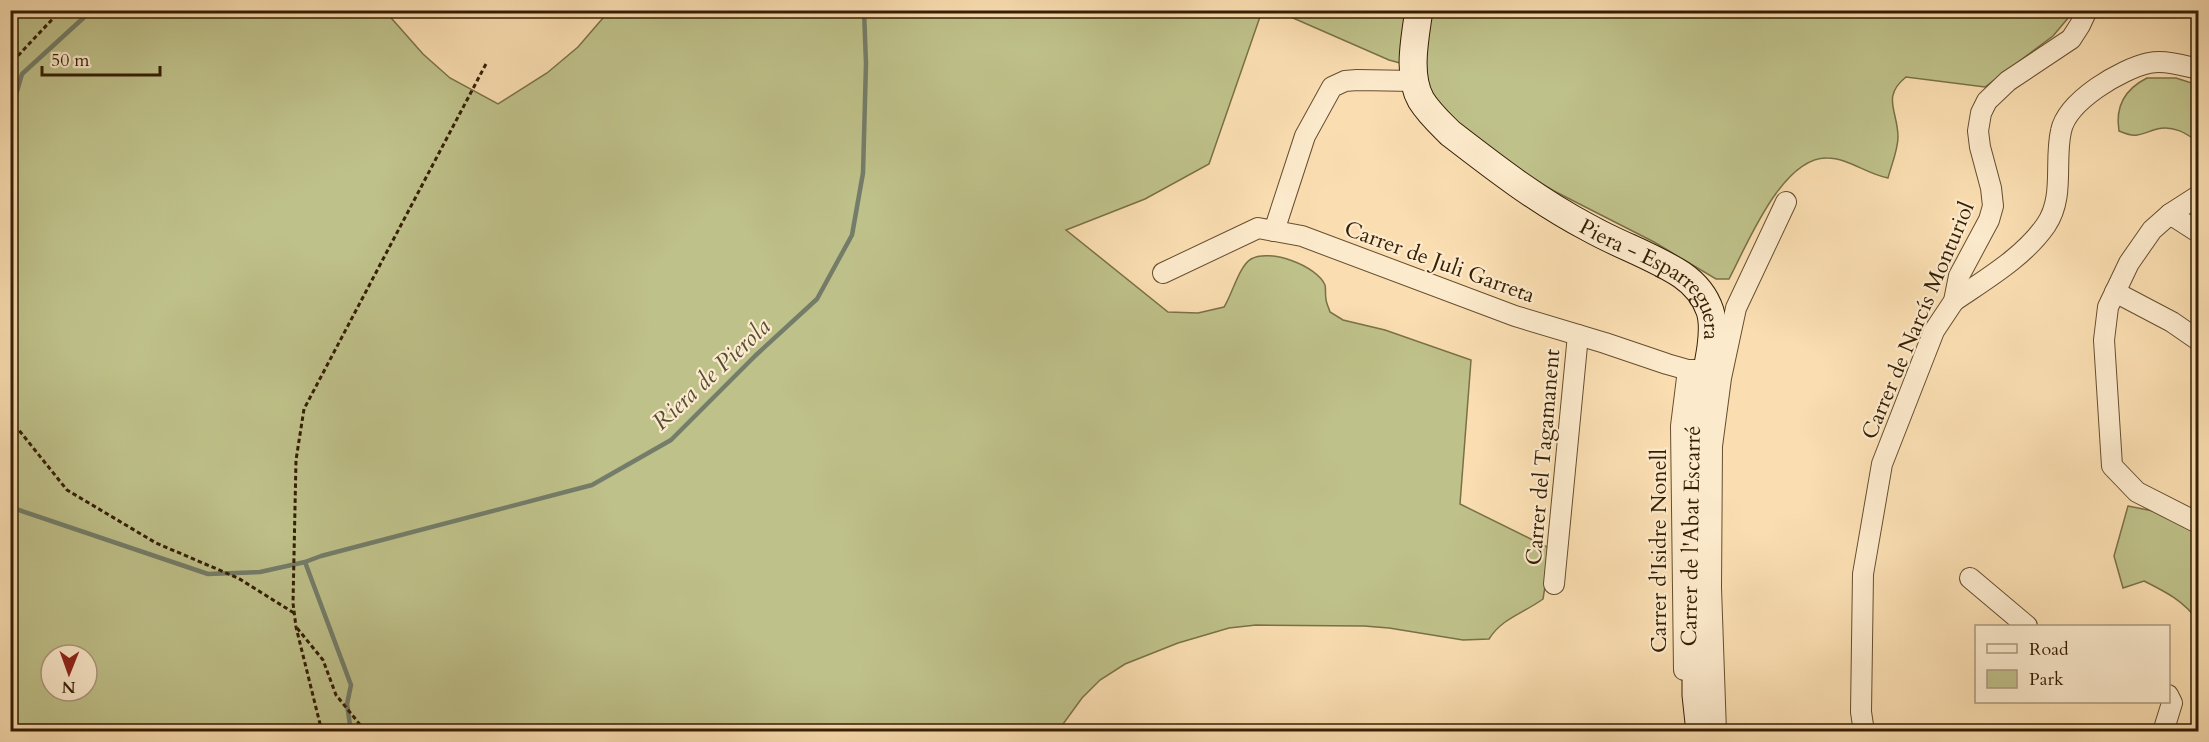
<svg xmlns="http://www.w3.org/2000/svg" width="2209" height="742" viewBox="0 0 2209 742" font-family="Cardo,serif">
  <rect width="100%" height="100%" fill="#fadeb1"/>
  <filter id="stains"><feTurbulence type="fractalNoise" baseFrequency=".00333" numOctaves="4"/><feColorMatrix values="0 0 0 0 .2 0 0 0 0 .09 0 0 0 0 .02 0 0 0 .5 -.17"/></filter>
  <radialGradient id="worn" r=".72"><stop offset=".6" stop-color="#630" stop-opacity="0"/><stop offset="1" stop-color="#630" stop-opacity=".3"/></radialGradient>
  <g fill="#bfc18a" stroke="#7a7047" stroke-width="1.5" fill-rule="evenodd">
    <path d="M11,11H385L423,54L450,78L498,104L547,73L578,47L609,11H1262L1209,164L1145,199L1066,230L1168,312L1198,313L1224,307C1232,295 1239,266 1251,259C1270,248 1317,266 1325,285C1326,289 1325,295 1326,299C1326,303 1329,308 1330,312L1343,320L1385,330L1471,360L1460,504L1551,549L1543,599C1524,613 1502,618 1489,639L1463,640L1389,628L1364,626L1256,625L1229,628L1178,643L1125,664L1100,680L1082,698L1058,731H11L10,336L12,320L11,322ZM51,655H87V691H51Z"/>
    <path d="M1277,11H2074L2053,36L1985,87L1906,77C1881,97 1898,111 1898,137C1898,150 1891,166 1888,178C1867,174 1848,158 1827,158C1782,157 1747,245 1729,279H1716L1654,242L1554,191L1511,165L1430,102L1426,70L1389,60Z"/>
    <path d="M2147,78H2176L2198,85V142C2186,133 2173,125 2157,129C2140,134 2137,139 2119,131C2115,107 2125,89 2147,78Z"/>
    <path d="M2128,506L2163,513L2198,534V621C2184,601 2166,592 2144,581L2123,588L2114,556Z"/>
  </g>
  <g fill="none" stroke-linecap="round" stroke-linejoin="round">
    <g stroke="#747d69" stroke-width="4.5">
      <polyline points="1594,10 1612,15 1622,10"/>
      <polyline points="10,115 22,74 92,10"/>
      <polyline points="10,301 13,319 10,327"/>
      <polyline points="10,507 208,574 260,572 305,562 321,556 592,485 671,440 755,356 817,299 852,235 863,173 866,64 864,10"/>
      <polyline points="305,562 351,685 347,704 351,732"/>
    </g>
    <g stroke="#664e2f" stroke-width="22">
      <g id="street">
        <polyline points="2198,196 2170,214 2152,230 2129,263 2108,307 2104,340 2112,466 2137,492 2198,523"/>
        <polyline points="2170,214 2198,232"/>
        <polyline points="1274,231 1305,136 1332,87 1345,81 1357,80 1415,81"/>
        <polyline points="1163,273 1258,228 1302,236 1515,316 1605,343 1667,364 1688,370 1706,370"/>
        <polyline points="2115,292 2172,322 2198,340"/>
        <path d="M1954,301C1986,279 2024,257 2046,225C2065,197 2054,162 2061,131C2067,101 2121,69 2149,63C2165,60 2182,65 2198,69"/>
        <polyline points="1970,578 2027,626"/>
        <polyline points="1554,584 1578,335"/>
        <polyline points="1684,670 1681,426 1688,370"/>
        <polyline points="1716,732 1711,588 1712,446 1721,378 1736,308 1786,202"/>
        <polyline points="1864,732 1861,712 1863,574 1882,464 1934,331 1954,301 1959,276 1989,220 1993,206 1991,188 1980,147 1978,131 1981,113 1987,101 2008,81 2071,39 2080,25 2087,10"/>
        <polyline points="2163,732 2172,703 2168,695"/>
      </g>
    </g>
    <g stroke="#351e04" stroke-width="29">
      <g id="secondary">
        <path id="s1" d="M1419,10C1415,38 1407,75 1421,100C1429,113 1440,123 1450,133C1494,167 1539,202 1589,228C1619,245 1653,256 1682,275C1695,284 1705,296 1710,311C1719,339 1699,395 1696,427V695L1700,732"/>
      </g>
    </g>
    <g stroke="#351e04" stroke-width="3" stroke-dasharray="4.5 3" stroke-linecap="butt">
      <polyline points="10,68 12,62 61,10"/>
      <polyline points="10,419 67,490 156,543 238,578 294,613"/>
      <polyline points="297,628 323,660 336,695 366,732"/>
      <polyline points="322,732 296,627 293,603 296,460 304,409 487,62"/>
    </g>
    <use href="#street" stroke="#fceacc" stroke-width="20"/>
    <use href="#secondary" stroke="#fceacc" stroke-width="27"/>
  </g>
  <g text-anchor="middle" stroke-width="4.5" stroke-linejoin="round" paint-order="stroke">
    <g font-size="22" fill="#351e04" stroke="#fceacc">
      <text transform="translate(1440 261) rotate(20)" y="8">Carrer de Juli Garreta</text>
      <text dy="8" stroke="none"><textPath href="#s1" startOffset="390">Piera - Esparreguera</textPath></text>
      <text transform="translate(1917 320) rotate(-67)" y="8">Carrer de Narcís Monturiol</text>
      <text transform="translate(1542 457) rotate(-85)" y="8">Carrer del Tagamanent</text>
      <text transform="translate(1690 536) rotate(-89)" y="8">Carrer de l'Abat Escarré</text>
      <text transform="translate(1658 551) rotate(-90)" y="8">Carrer d'Isidre Nonell</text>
    </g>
    <g font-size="24" font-style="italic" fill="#544d37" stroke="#fceacc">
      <text transform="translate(711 374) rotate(-43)" y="8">Riera de Pierola</text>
    </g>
  </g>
  <rect width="2209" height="742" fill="none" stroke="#fadeb1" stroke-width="36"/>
  <rect x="12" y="12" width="2185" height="718" fill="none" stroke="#351e04" stroke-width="3"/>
  <rect x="18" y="18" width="2173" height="706" fill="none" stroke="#351e04" stroke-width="1.5"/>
  <rect x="1975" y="625" width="195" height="78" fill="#fceacc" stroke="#ac987c" stroke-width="1.5"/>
  <rect x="1987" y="644" width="30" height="9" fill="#fceacc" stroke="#ac987c" stroke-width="1.5"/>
  <text x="2029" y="655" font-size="18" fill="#351e04">Road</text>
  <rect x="1987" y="670" width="30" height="18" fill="#bfc18a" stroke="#ac987c" stroke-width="1.5"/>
  <text x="2029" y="685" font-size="18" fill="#351e04">Park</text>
  <g transform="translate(69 673) rotate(181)"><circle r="28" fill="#fceacc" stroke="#ac987c" stroke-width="1.5"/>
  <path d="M0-4.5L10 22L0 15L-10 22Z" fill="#8f2418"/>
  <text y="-9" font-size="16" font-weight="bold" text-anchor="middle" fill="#351e04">N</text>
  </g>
  <path d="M42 66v9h118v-9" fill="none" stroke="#351e04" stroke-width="3"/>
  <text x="51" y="66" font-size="18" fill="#351e04" stroke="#fceacc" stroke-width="4.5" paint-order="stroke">50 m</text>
  <rect width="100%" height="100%" filter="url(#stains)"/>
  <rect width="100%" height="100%" fill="url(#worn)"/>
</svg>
